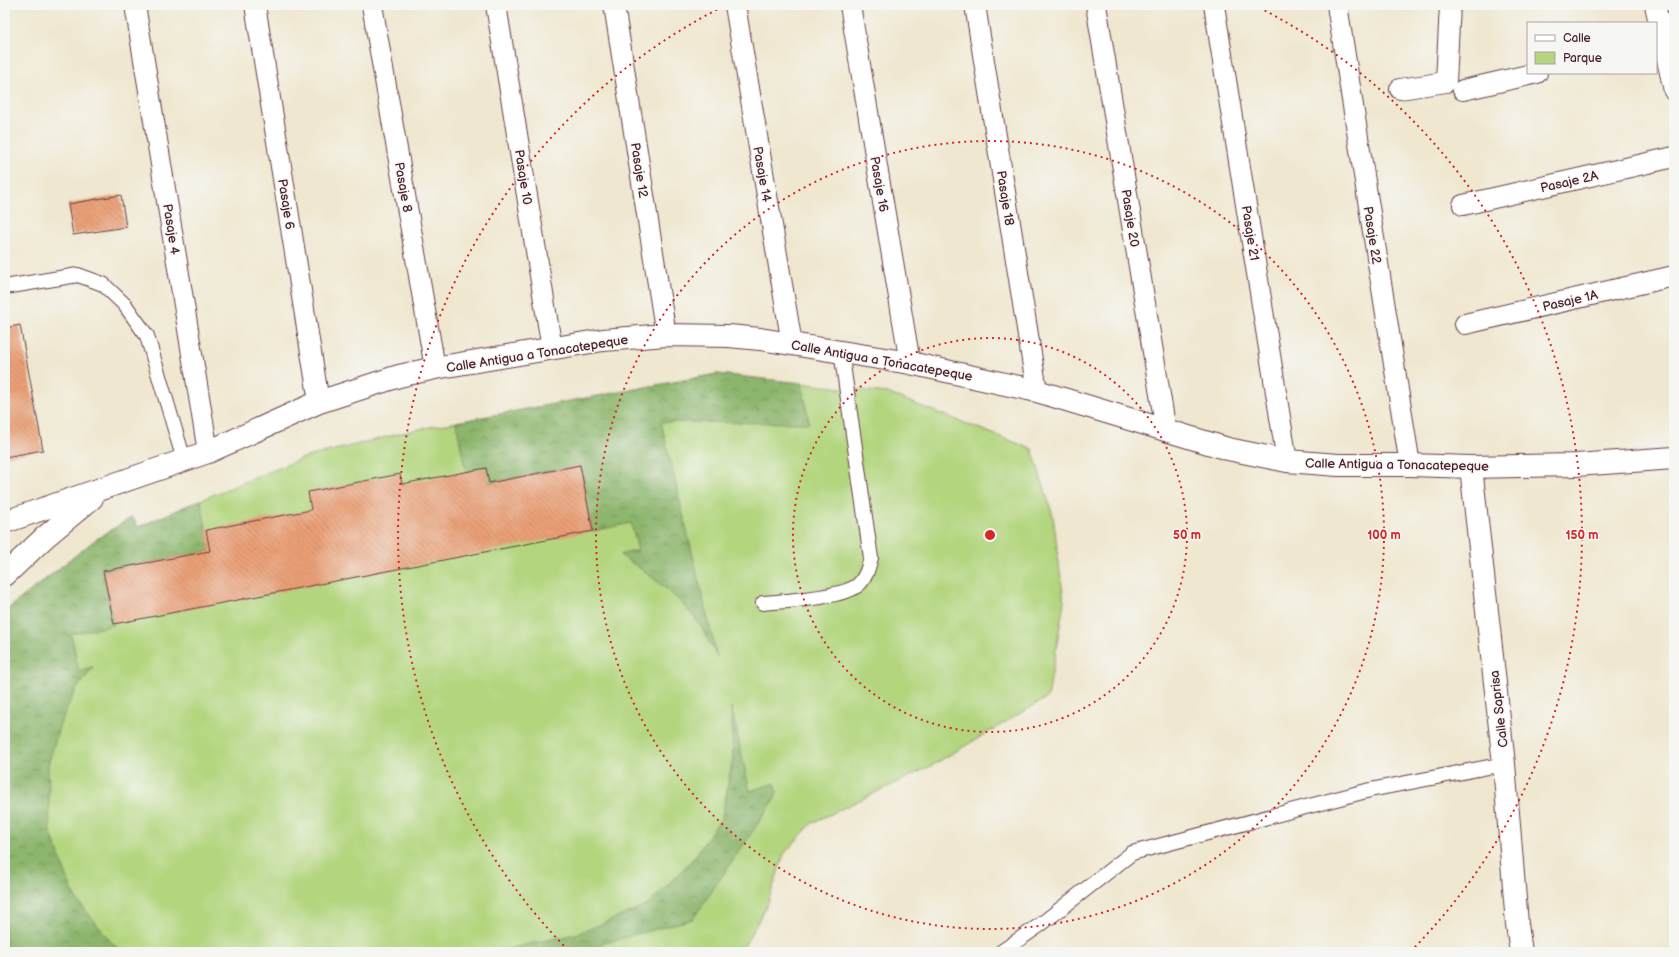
<svg xmlns="http://www.w3.org/2000/svg" width="1679" height="957" viewBox="0 0 1679 957" font-family="'Balsamiq Sans',sans-serif">
  <defs>
    <pattern id="forest-crowns" width="20" height="18" patternUnits="userSpaceOnUse"><rect width="20" height="18" fill="#8db66d"/><path d="M2 6a3 3 0 1 1 6 0M12 15a3 3 0 1 1 6 0" fill="none" stroke="#75935a"/></pattern>
    <pattern id="building-back-hatch" width="6" height="6" patternUnits="userSpaceOnUse"><rect width="6" height="6" fill="#eaa077"/><path d="M-1 5l2 2M0 0l6 6M5-1l2 2" fill="none" stroke="#c08262"/></pattern>
  </defs>
  <rect width="100%" height="100%" fill="#f6f6f2"/>
  <filter id="ink" filterUnits="userSpaceOnUse"><feTurbulence type="fractalNoise" baseFrequency=".025" numOctaves="2"/><feDisplacementMap in="SourceGraphic" scale="8" xChannelSelector="R" yChannelSelector="G"/><feConvolveMatrix kernelMatrix="1 2 1 2 8 2 1 2 1" color-interpolation-filters="sRGB"/></filter>
  <filter id="wash" filterUnits="userSpaceOnUse"><feTurbulence type="fractalNoise" baseFrequency=".012" numOctaves="4" result="noise"/><feDisplacementMap in="SourceGraphic" scale="16" xChannelSelector="R" yChannelSelector="G"/><feGaussianBlur stdDeviation="0.9" result="paint"/><feColorMatrix in="noise" values="0 0 0 0 0 0 0 0 0 0 0 0 0 0 0 0 0 1.4 0 .05"/><feComposite in="paint" operator="in"/></filter>
  <g filter="url(#wash)">
    <rect width="100%" height="100%" fill="#efe7cf"/>
    <polygon fill="#b2d57e" stroke="#7e7a54" points="717,374 887,393 1032,449 1053,516 1064,602 1048,697 931,766 812,823 784,854 767,905 741,952 5,952 5,681 181,508 303,458 414,430"/>
    <g fill="url(#forest-crowns)" stroke="#6c6a4c">
      <path d="M717,374L802,383L809,423L661,422L717,657C710,644 703,628 694,617C673,592 647,572 620,555L638,550L631,523L593,531L580,465L489,483L466,472L456,422Z"/>
      <polygon points="201,500 210,551 103,571 114,625 71,634 79,671 93,667 75,691 60,724 48,765 50,831 74,896 111,942 122,952 5,952 5,611 95,540 132,517 138,527"/>
      <polygon points="731,707 750,791 775,783 777,792 772,803 693,919 600,944 602,952 494,952 579,933 648,905 693,859 722,817 733,757"/>
    </g>
    <g id="blocks">
      <g fill="url(#building-back-hatch)">
        <polygon points="121,195 126,227 73,235 68,204"/>
        <polygon points="20,325 43,450 5,457 5,328"/>
        <polygon points="580,465 593,531 114,624 103,571 210,551 206,530 311,510 308,492 400,474 402,484 486,468 489,483"/>
      </g>
    </g>
  </g>
  <g filter="url(#ink)">
    <use href="#blocks" fill-opacity="0" stroke="#633d44" stroke-width="1"/>
    <g fill="none" stroke-linecap="round" stroke-linejoin="round">
      <g stroke="#633d44" stroke-width="16">
        <g id="service">
          <polyline points="5,287 78,275 103,284 125,305 147,336 184,460"/>
          <path d="M763,603C784,601 843,598 858,585C866,578 868,568 871,558L841,351"/>
          <polyline points="1001,952 1040,925 1132,853 1370,790 1504,764"/>
        </g>
      </g>
      <g stroke="#633d44" stroke-width="22">
        <g id="pedestrian">
          <polyline points="135,5 208,452"/>
          <polyline points="255,5 319,402"/>
          <polyline points="372,5 435,368"/>
          <polyline points="496,5 552,349"/>
          <polyline points="614,5 666,335"/>
          <polyline points="735,5 792,344"/>
          <polyline points="850,5 910,363"/>
          <polyline points="975,5 1037,391"/>
          <polyline points="1096,5 1166,431"/>
          <polyline points="1214,5 1287,461"/>
          <polyline points="1337,5 1410,465"/>
          <polyline points="1655,5 1674,91"/>
          <polyline points="1400,89 1446,82 1450,5"/>
          <polyline points="1463,90 1537,73"/>
          <polyline points="1463,205 1674,157"/>
          <polyline points="1465,324 1674,276"/>
        </g>
      </g>
      <g stroke="#633d44" stroke-width="24">
        <g id="tertiary">
          <polyline points="1471,467 1504,764 1517,924 1521,952"/>
          <polyline points="5,522 208,452 319,402 399,376 435,368 603,340 666,335 729,336 760,339 910,363 1037,391 1228,449 1287,461 1338,465 1410,465 1471,467 1576,465 1674,458"/>
          <polyline points="5,575 45,537 92,498"/>
        </g>
      </g>
      <use href="#service" stroke="#fff" stroke-width="14"/>
      <use href="#pedestrian" stroke="#fff" stroke-width="20"/>
      <use href="#tertiary" stroke="#fff" stroke-width="22"/>
    </g>
  </g>
  <g fill="none" stroke="#d62828" stroke-width="2" stroke-dasharray="2 4">
    <circle cx="990" cy="535" r="197"/>
    <circle cx="990" cy="535" r="394"/>
    <path d="M568 950A592 592 0 0 1 726 5M1254 5A592 592 0 0 1 1412 950"/>
  </g>
  <g text-anchor="middle" stroke-width="3" stroke-linejoin="round" paint-order="stroke">
    <g font-size="13" fill="#4a1f2b" stroke="#f6f6f2">
      <text transform="translate(640 170) rotate(81)" y="5">Pasaje 12</text>
      <text transform="translate(763 174) rotate(80)" y="5">Pasaje 14</text>
      <text transform="translate(524 177) rotate(81)" y="5">Pasaje 10</text>
      <text transform="translate(1569 181) rotate(-13)" y="5">Pasaje 2A</text>
      <text transform="translate(880 184) rotate(80)" y="5">Pasaje 16</text>
      <text transform="translate(404 187) rotate(80)" y="5">Pasaje 8</text>
      <text transform="translate(1006 198) rotate(81)" y="5">Pasaje 18</text>
      <text transform="translate(287 204) rotate(81)" y="5">Pasaje 6</text>
      <text transform="translate(1131 218) rotate(81)" y="5">Pasaje 20</text>
      <text transform="translate(172 229) rotate(81)" y="5">Pasaje 4</text>
      <text transform="translate(1251 233) rotate(81)" y="5">Pasaje 21</text>
      <text transform="translate(1373 235) rotate(81)" y="5">Pasaje 22</text>
      <text transform="translate(1570 300) rotate(-13)" y="5">Pasaje 1A</text>
      <text transform="translate(537 353) rotate(-9)" y="5">Calle Antigua a Tonacatepeque</text>
      <text transform="translate(882 360) rotate(10)" y="5">Calle Antigua a Tonacatepeque</text>
      <text transform="translate(1397 464) rotate(1)" y="5">Calle Antigua a Tonacatepeque</text>
      <text transform="translate(1498 709) rotate(-97)" y="5">Calle Saprisa</text>
    </g>
  </g>
  <circle cx="990" cy="535" r="6" fill="#d62828" stroke="#f6f6f2" stroke-width="2"/>
  <g font-size="12" text-anchor="middle" font-weight="bold" fill="#d62828" stroke="#f6f6f2" stroke-width="3" stroke-linejoin="round" paint-order="stroke">
    <text x="1187" y="539">50 m</text>
    <text x="1384" y="539">100 m</text>
    <text x="1582" y="539">150 m</text>
  </g>
  <rect width="1679" height="957" fill="none" stroke="#f6f6f2" stroke-width="20"/>
  <rect x="1527" y="22" width="130" height="52" fill="#f6f6f2" stroke="#b1a0a2"/>
  <rect x="1535" y="35" width="20" height="6" fill="#ffffff" stroke="#b1a0a2"/>
  <text x="1563" y="42" font-size="12" fill="#4a1f2b">Calle</text>
  <rect x="1535" y="52" width="20" height="12" fill="#b2d57e" stroke="#b1a0a2"/>
  <text x="1563" y="62" font-size="12" fill="#4a1f2b">Parque</text>
</svg>
